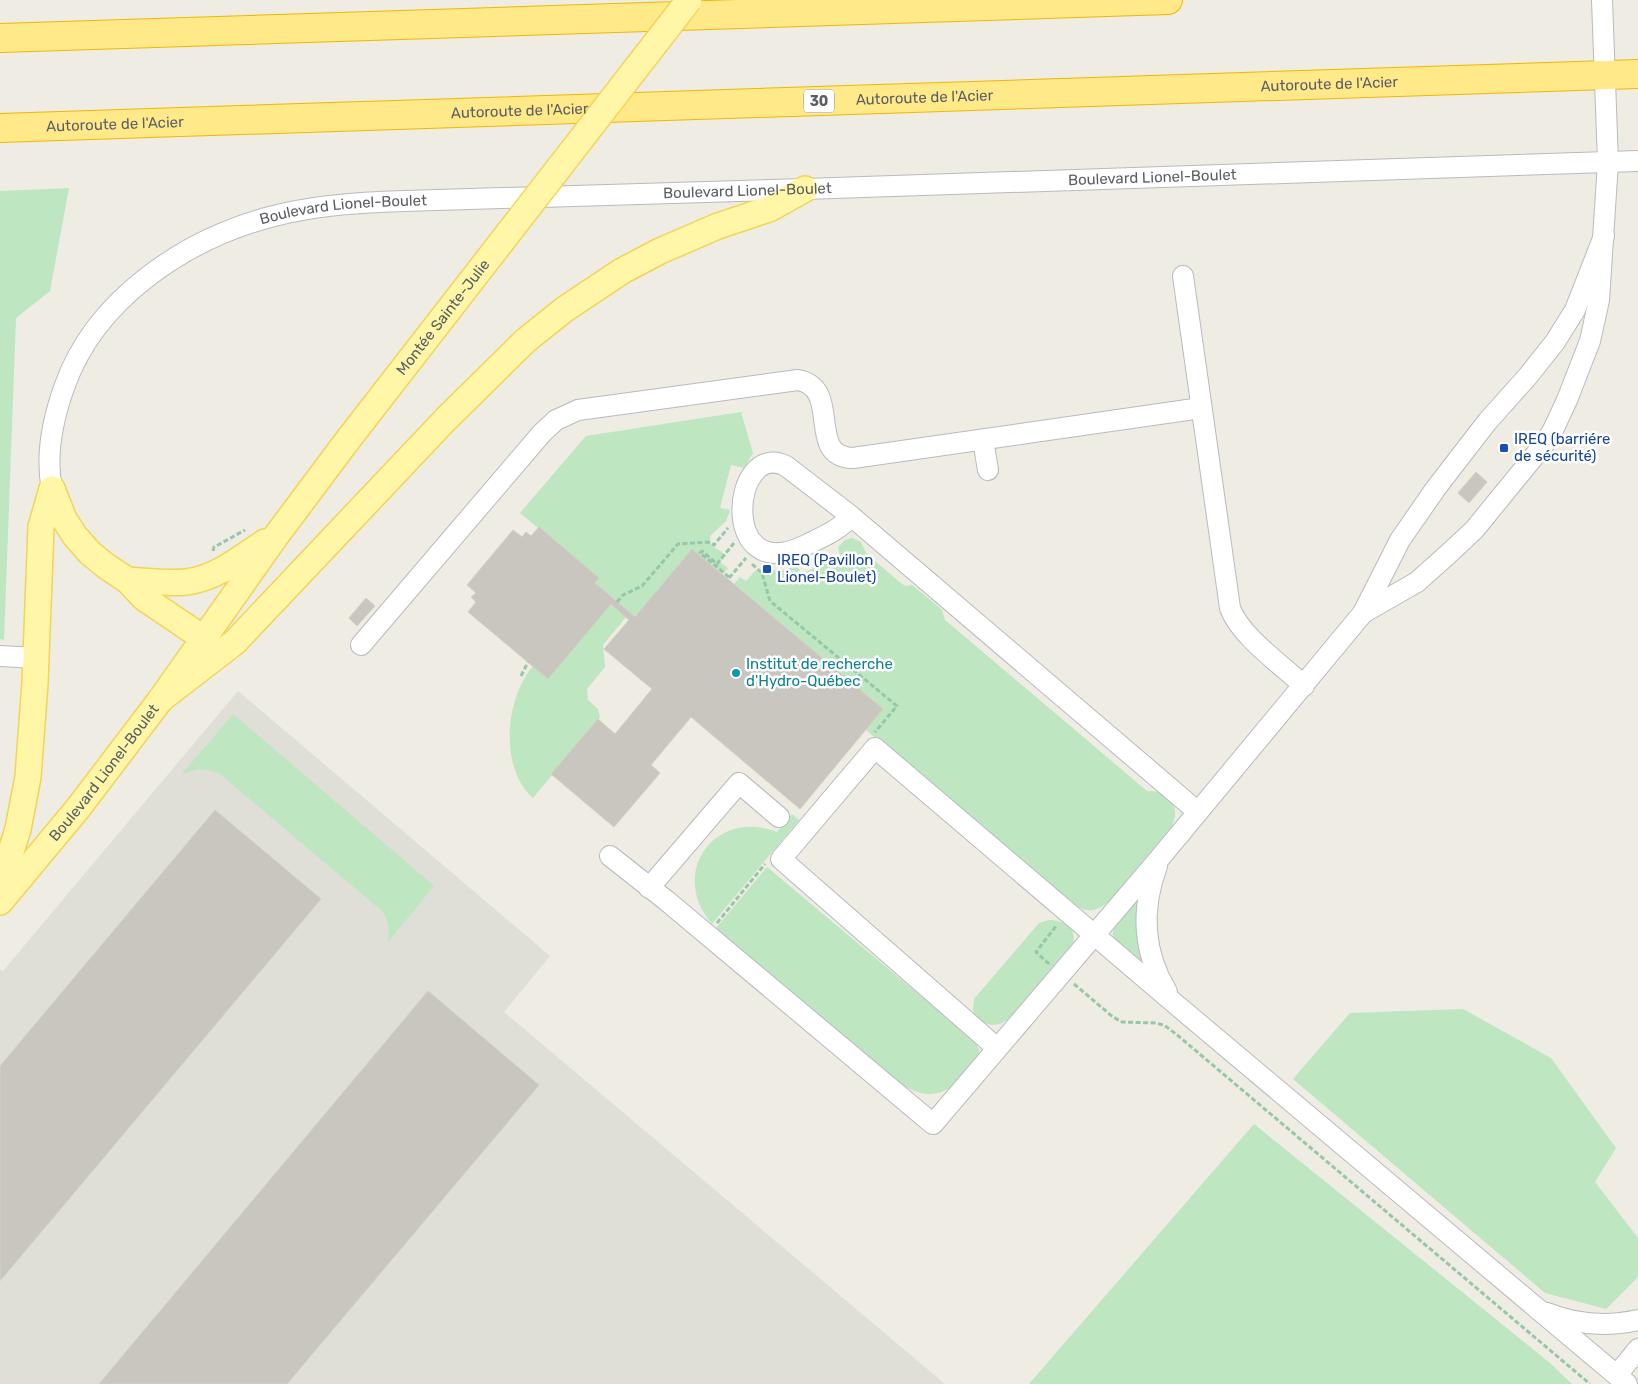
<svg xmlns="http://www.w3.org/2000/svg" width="1638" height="1384" viewBox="0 0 1638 1384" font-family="Rubik,sans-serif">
  <rect width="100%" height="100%" fill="#eeece3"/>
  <polygon fill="#dfded7" points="238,691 550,956 504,1012 945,1384 0,1384 0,970 3,971"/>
  <g fill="#bee6c1">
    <polygon points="69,188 50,291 16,318 4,640 0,639 0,191"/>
    <polygon points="741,412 753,453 744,468 731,465 720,508 730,510 726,521 710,536 711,545 726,555 720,562 728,568 723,574 692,549 635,617 595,583 599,578 520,513 586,436"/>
    <path d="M852,538L861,542L865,551L869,556L902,584L906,586L912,585L939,607L942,610L945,620L1147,791L1161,792C1174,804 1179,808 1172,826L1109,901C1099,910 1088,914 1077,906L866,730L883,709L734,584L740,577L746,581L756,570L760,574L765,575L770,570L781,571L797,566L802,574L840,555L838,547L845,540Z"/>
    <path d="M611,604L626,617L603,645L605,667L587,689L588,700L598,709L600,717L533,798C499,768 505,699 533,666L548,679Z"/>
    <path d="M233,714L434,886L388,942C389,931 389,919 382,911L220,774C203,768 198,768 181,775Z"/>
    <path d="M792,814L799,820L712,924C668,873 715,808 777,832Z"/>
    <path d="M767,867L973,1040C976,1045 980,1048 979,1054C978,1061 961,1080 955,1085C948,1090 938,1094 930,1094C919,1094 909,1089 901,1084L717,930L716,928Z"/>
    <path d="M1136,900L1139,902C1135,928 1139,939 1143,964L1114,941C1108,925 1127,911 1136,900Z"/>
    <path d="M1049,920C1062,920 1077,928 1073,943L1009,1019C995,1029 981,1026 973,1011L974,999L1039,923Z"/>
    <polygon points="1463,1009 1551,1058 1616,1148 1595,1182 1638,1238 1638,1277 1606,1309 1545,1293 1293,1079 1350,1013"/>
    <polygon points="1254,1124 1550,1363 1572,1384 1029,1384"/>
  </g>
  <g fill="#c9c6c0" stroke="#d3cfc1">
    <polygon points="1476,472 1487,482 1469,503 1458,493"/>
    <polygon points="539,527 599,578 595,583 635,617 692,549 883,709 800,809 691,717 651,765 660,773 614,827 551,774 598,719 615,734 652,689 604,649 629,620 611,604 548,679 468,612 476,602 471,597 476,593 467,585 513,530 522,537 526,532 531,536"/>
    <polygon points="366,598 375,606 357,626 349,618"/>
    <polygon points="215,810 321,899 0,1281 0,1066"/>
    <polygon points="428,991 539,1085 287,1384 99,1384"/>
  </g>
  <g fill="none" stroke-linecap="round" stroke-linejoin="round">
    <g stroke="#b8babf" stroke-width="22">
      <g id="minor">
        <path d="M1183,276L1230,608C1240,636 1282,665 1304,686"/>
        <polyline points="983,440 988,470"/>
        <path id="s1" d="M52,489C45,455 53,418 65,385C96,299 184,240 270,217C314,205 360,202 405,201L805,189L1638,161"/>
        <path d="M851,516C840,530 822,537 806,545C717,589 732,438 786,466L851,516L1198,812"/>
        <polyline points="1363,613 1417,582 1445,557 1474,530 1545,443 1553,430 1567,400 1590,341 1599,300 1608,162 1602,0"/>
        <path d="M361,645L542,433L556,420L578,410L798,380C843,388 805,457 853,458L1201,408"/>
        <polyline points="0,656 36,658"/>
        <polyline points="610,856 667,901 933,1124 1159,859 1363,613 1400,540 1436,488 1487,422 1528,376 1555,342 1575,310 1604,236"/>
        <path d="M1157,866C1141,909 1143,952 1167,992"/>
        <polyline points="649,888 739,783 779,817"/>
        <polyline points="997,1048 781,859 875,748 1173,1002 1627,1384"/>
        <path d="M1547,1313C1577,1325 1607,1327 1638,1320"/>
        <polyline points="1617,1375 1638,1349"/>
      </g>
    </g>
    <g stroke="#f4d356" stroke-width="28">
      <g id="major">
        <polyline points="52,489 64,519 75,536 90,553 106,566 127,580 144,598 203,638"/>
        <path d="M127,580C146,581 166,584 186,582C215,579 241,558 265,542"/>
        <polyline points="161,699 235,642 445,420 525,341 565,309 622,271 660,251 718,226 769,209 805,189"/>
        <polyline points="0,887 18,829 28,777 35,683 41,527 52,489"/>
        <path id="s2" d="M0,902L79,807L161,699L276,536L347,441L496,249"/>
      </g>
    </g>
    <g stroke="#f1b700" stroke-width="30">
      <g id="highway">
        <polyline points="0,38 1168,0"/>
        <path id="s3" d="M0,128L1638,74"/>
      </g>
    </g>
    <g stroke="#97c7a9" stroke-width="3" stroke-dasharray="5 2.5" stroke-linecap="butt">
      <polyline points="213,551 214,547 218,545 245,530"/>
      <polyline points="752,564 762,573 770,601 897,706 875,732"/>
      <polyline points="729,577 700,553 702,551 717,564 734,543"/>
      <polyline points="729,578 746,558"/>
      <polyline points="617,602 623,595 642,586 678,544 708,542 714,545 728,528"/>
      <polyline points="521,676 528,662"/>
      <polyline points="717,923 765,864"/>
      <polyline points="1049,964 1036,952 1056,926"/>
      <polyline points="1074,984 1113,1017 1122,1022 1155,1023 1164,1025 1176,1034 1590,1384"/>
    </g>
    <use href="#minor" stroke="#fff" stroke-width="20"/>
    <use href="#major" stroke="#fff7a7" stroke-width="25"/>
    <use href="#highway" stroke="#ffe989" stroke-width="28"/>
    <g stroke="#f4d356" stroke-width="28" stroke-linecap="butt">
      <polyline id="major-bridge" points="496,249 689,0"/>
    </g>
    <use href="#major-bridge" stroke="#fff7a7" stroke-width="25"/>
  </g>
  <g fill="#1a4fb4" stroke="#fff" stroke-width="2">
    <rect x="1499" y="443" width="10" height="10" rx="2.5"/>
    <rect x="762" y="564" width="10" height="10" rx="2.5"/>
  </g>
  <circle fill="#0f9aa8" stroke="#fff" stroke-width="2" cx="736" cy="673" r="5"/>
  <g text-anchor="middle" stroke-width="5" stroke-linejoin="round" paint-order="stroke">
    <rect fill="#fff" stroke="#8c8e92" stroke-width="1" x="804" y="89.5" width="30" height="23" rx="4"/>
    <g font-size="14" font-weight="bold" fill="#5b5e64">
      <text x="819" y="106">30</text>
    </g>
    <g font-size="15" fill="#5b5e64" stroke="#fff">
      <text dy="5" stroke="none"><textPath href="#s3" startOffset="1330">Autoroute de l'Acier</textPath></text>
      <text dy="5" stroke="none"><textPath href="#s3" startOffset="925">Autoroute de l'Acier</textPath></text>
      <text dy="5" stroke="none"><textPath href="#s3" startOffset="520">Autoroute de l'Acier</textPath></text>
      <text dy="5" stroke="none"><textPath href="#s3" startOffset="115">Autoroute de l'Acier</textPath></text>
      <text dy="5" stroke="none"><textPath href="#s1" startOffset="1265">Boulevard Lionel-Boulet</textPath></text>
      <text dy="5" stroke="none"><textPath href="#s1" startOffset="860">Boulevard Lionel-Boulet</textPath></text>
      <text dy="5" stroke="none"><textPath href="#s1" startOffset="455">Boulevard Lionel-Boulet</textPath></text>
      <text dy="5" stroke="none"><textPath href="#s2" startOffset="734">Montée Sainte-Julie</textPath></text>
      <text dy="5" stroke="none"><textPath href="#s2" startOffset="166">Boulevard Lionel-Boulet</textPath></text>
    </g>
    <g font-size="15" fill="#164399" stroke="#fff" text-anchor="start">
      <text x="1514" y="444">IREQ (barriére<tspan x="1514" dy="17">de sécurité)</tspan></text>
      <text x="777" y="565">IREQ (Pavillon<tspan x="777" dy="17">Lionel-Boulet)</tspan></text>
    </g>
    <g font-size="15" fill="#0d838f" stroke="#fff" text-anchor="start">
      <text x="746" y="669">Institut de recherche<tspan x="746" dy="17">d'Hydro-Québec</tspan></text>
    </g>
  </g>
</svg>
